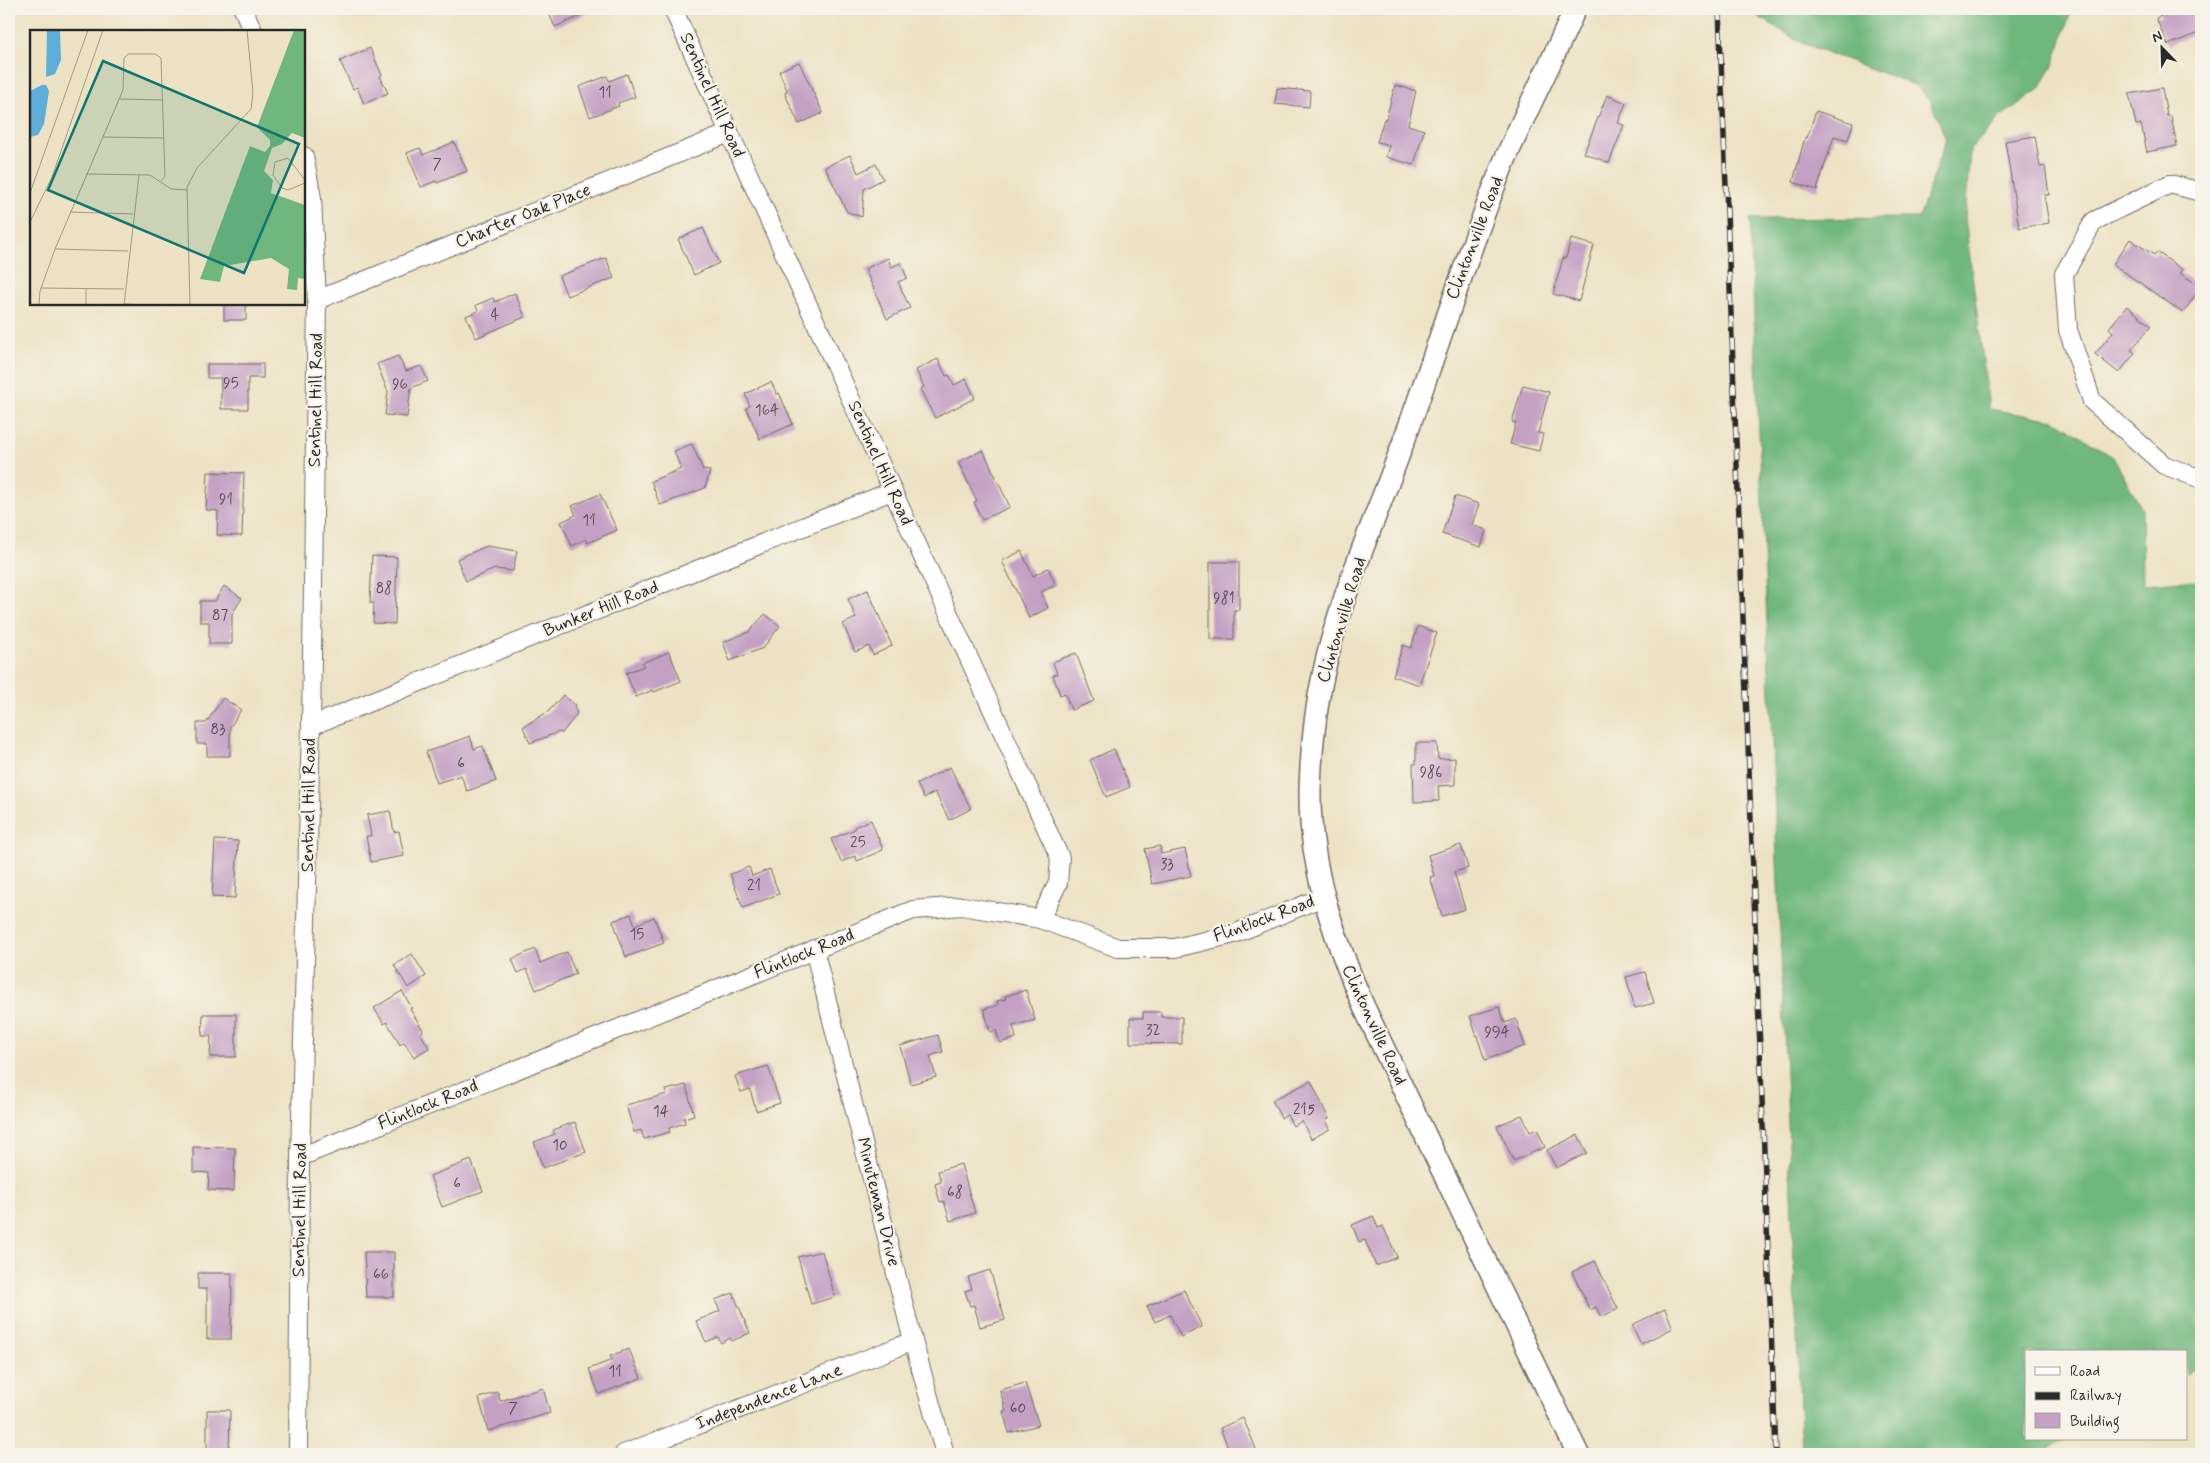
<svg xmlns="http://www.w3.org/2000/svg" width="2210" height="1463" font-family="Mynerve,sans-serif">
<rect width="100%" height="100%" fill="#f7f3e8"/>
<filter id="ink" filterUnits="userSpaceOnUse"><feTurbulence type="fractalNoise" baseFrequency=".02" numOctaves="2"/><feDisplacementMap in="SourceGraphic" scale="10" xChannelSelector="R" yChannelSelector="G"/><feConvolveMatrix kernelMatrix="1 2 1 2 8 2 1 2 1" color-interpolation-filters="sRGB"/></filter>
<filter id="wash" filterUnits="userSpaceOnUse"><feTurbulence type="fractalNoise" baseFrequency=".0096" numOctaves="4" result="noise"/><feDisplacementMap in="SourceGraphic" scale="20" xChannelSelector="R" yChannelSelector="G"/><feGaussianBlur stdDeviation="1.12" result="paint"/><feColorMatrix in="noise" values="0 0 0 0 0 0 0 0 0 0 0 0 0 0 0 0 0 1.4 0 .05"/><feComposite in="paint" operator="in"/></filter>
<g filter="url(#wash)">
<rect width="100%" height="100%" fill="#ede2c4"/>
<!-- forest -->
<polygon fill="#70b77e" stroke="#4e7154" points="1746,9 2072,9 2052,68 2039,89 2000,117 1970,150 1965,218 1989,409 2055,420 2113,457 2142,509 2143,584 2201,580 2201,1364 2186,1375 2186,1352 2026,1352 2026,1439 2067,1439 2038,1454 1802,1454 1750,219 1919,218 1946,139 1931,102 1917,86 1802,43"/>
<g id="blocks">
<!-- building -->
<g fill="#c4a0c4">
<polygon points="547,9 597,9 555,27"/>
<polygon points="2158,9 2201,9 2201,32 2168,45 2156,18 2161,16"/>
<polygon points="370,48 382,75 380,76 388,93 364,104 357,87 353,89 340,61"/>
<polygon points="799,62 823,113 799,124 785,94 787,90 779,71"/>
<polygon points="627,74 635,97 618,103 619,106 590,117 579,87 607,76 609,81"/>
<polygon points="1395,85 1416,91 1408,125 1424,130 1414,165 1386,157 1389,145 1377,142 1384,119 1386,119"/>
<polygon points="1277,88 1310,91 1309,107 1275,104"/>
<polygon points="2162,88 2167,116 2171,116 2177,146 2147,152 2141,124 2136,125 2129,94"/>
<polygon points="1607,95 1626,103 1618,123 1624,125 1609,163 1584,153"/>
<polygon points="1816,111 1853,123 1848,140 1834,136 1817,190 1793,182 1805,137 1807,138"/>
<polygon points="2035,136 2040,167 2045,166 2049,195 2044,195 2049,223 2019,228 2005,141"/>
<polygon points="454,142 467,171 437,183 436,181 421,187 407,153 420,148 423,155"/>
<polygon points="850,155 858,173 876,164 883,179 864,189 862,217 847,212 825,167"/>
<polygon points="703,228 719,263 694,275 678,239"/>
<polygon points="1571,239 1594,245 1579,301 1553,294 1563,258 1566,258"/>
<polygon points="2130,239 2154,255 2157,252 2183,270 2180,273 2201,287 2183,313 2113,264"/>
<polygon points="606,258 614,278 567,296 559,276"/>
<polygon points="888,258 891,267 901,263 907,278 898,282 910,308 887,319 865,269"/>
<polygon points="515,293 525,317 476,338 466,316 478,311 476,305 493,298 495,302"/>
<rect x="224" y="304" width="22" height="16"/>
<polygon points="2127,306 2151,326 2131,350 2135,353 2119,373 2095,354 2113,332 2109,328"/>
<polygon points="398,356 406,371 421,366 428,381 411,388 407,417 385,415 388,392 377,364"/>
<polygon points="938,359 946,376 949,375 954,385 966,379 975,398 935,418 920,389 924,387 916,370"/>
<polygon points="207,364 263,364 263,378 248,378 248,409 221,409 221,378 207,378"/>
<polygon points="771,382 777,394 779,393 793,424 760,439 746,408 750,406 745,394"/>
<polygon points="1523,385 1549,392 1538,433 1543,434 1539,451 1510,444 1516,423 1512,422"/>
<polygon points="692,444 703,470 710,471 705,488 660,505 651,481 681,469 674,451"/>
<polygon points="983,450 1010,507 982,520 974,502 977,501 958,462"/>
<polygon points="208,472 244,473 242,536 217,535 218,511 206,510"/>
<polygon points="600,494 617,530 588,543 586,539 572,546 561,522 576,515 572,506"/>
<polygon points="1455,496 1479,504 1472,525 1486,530 1481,547 1442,534"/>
<polygon points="487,546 517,551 513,571 495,569 466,581 457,559"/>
<polygon points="1021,551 1033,576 1048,568 1056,585 1041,592 1048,608 1029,618 1002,561"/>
<polygon points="372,556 397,557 395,624 373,623 374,603 370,603"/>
<polygon points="1210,562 1239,562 1239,610 1234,610 1234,639 1210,639"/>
<polygon points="224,586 242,598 232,614 232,644 209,644 209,622 200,622 200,601 215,601"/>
<polygon points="868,590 892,646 873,655 869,646 855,652 843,624 856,618 848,599"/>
<polygon points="765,614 780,626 763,648 730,661 723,642 749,632"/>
<polygon points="1418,626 1437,633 1419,685 1393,676 1403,645 1411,648"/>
<polygon points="669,652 681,681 654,692 653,690 636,697 626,673 644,666 642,663"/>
<polygon points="1076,653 1094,701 1071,710 1065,693 1060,695 1053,675 1057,674 1053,662"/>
<polygon points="563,695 575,705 574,707 577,713 574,718 562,733 559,732 530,743 523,727 549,711"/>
<polygon points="223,698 241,710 230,727 230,756 207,756 207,744 197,744 197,723 206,723"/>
<polygon points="470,736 474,749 483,746 496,781 467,791 461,775 437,783 426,752"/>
<polygon points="1416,743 1437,743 1438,759 1455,758 1455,785 1438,786 1439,801 1414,802 1413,764 1416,764"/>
<polygon points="1114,749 1130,787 1106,797 1090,760"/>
<polygon points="950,767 971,809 949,820 935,792 924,798 917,784"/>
<polygon points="390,811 394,832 399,831 404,856 371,862 366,836 371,836 367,815"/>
<polygon points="871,820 883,850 857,861 855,856 841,862 831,839 855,829 854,827"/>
<polygon points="215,840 238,841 235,898 212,897"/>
<polygon points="1461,845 1468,868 1454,872 1465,909 1442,916 1430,877 1434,876 1428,855"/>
<polygon points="1160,846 1161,854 1185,849 1191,876 1152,884 1145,849"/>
<polygon points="749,867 752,876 770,869 779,894 743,908 730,874"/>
<polygon points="631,914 635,925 654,917 664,943 626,957 613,921"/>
<polygon points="535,949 540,963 567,952 576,974 536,990 527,969 518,973 512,959"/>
<polygon points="412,954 426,976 408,988 394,965"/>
<polygon points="1645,972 1654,1003 1635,1008 1626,977"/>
<polygon points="1026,990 1035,1020 1013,1026 1016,1038 1000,1043 996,1030 990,1032 984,1009 998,1005 997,1001 1006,999 1005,996"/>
<polygon points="402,991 412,1008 410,1009 423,1030 421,1034 429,1048 414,1057 404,1042 400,1045 387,1022 384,1024 374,1008"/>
<polygon points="1499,1007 1505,1023 1516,1019 1525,1046 1485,1060 1470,1016"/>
<polygon points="1143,1012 1161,1012 1161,1017 1182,1017 1182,1044 1130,1043 1130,1018 1143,1018"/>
<polygon points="203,1014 236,1014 236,1057 210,1057 211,1036 202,1036"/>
<polygon points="938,1035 943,1052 930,1056 936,1077 911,1084 900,1046"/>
<polygon points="768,1066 780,1103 756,1111 750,1089 741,1092 735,1076"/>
<polygon points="1311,1081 1329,1119 1326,1120 1330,1129 1311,1139 1302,1121 1293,1126 1287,1115 1281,1118 1272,1100"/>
<polygon points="686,1085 694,1115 684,1118 685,1123 669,1128 670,1132 644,1139 641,1130 634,1132 626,1105 667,1094 666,1090"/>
<polygon points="1522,1115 1530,1132 1537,1129 1545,1147 1514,1161 1497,1126"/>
<polygon points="575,1122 586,1152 543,1168 534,1142 555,1134 553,1130"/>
<polygon points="1578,1135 1587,1153 1556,1168 1547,1150"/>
<polygon points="193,1147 235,1148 234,1191 208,1190 209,1173 193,1172"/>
<polygon points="471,1160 483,1191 442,1207 430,1176"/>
<polygon points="961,1164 975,1213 950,1221 944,1201 940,1202 935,1184 941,1182 938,1171"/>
<polygon points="1373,1216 1378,1228 1383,1226 1397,1257 1376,1266 1365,1240 1359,1242 1352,1225"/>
<polygon points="822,1251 835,1297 811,1304 798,1257"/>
<polygon points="364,1252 394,1252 394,1297 366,1297"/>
<polygon points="1595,1261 1618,1309 1601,1317 1596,1307 1590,1310 1572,1272"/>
<polygon points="990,1270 1005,1320 980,1327 974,1305 970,1306 965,1291 972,1289 968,1277"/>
<polygon points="198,1273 232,1273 231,1339 207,1339 207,1289 198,1289"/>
<polygon points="1184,1290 1202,1327 1181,1337 1170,1315 1155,1322 1147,1306"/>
<polygon points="733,1293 750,1333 732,1341 730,1338 721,1343 718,1337 706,1342 696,1321 720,1311 715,1300"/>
<polygon points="1665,1309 1673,1328 1641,1344 1632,1325"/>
<polygon points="629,1349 641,1378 599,1394 589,1369 612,1360 610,1356"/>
<polygon points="1025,1383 1039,1425 1009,1433 1003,1411 1006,1411 1000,1390"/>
<polygon points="543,1388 550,1413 488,1431 479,1398 498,1392 500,1401"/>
<polygon points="207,1410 230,1410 229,1454 207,1454"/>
<polygon points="1243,1418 1249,1432 1258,1454 1231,1454 1220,1428"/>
</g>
</g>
</g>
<g filter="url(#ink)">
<use href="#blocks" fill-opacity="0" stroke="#6f6b61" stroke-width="1"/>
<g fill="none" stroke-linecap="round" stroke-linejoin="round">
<!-- minor casing -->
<g stroke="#6f6b61" stroke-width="20">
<g id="minor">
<polyline points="243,9 253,31"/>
<polyline points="673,9 1060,858 1058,883 1040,919"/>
<polyline points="2201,192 2170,184 2094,221 2064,274 2068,330 2092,401 2164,465 2201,479"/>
<polyline points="317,300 729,133"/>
<polyline points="311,726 892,491"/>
<polyline points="814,949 913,1341 945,1454"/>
<polyline points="300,1157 913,910 962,906 1040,919 1118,948 1175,948 1234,934 1323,897"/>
<polyline points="298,1454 300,1157 311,726 317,300 312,198 304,156"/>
<polyline points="624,1454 913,1341"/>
</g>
</g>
<!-- tertiary casing -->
<g stroke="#6f6b61" stroke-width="24">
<path id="tertiary" d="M1575,9C1552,62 1524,114 1502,167C1465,259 1436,353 1402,446C1376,518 1340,596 1324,671C1315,710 1311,751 1310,791C1309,867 1334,937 1363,1005L1578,1454"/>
</g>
<!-- minor -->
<use href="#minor" stroke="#fff" stroke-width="18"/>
<!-- tertiary -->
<use href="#tertiary" stroke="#fff" stroke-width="21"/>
<!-- rail casing -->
<g stroke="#2b2b2b" stroke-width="5.5">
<polyline id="rail" points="1719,9 1776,1454"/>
</g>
<!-- rail -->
<use href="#rail" stroke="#f7f3e8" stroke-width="4" stroke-dasharray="11" stroke-linecap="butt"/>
</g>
</g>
<g text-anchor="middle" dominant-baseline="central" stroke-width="4.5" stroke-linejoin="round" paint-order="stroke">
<!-- number labels -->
<g font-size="15" fill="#514851">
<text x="605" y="93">11</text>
<text x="437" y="165">7</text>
<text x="495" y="315">4</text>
<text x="231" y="384">95</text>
<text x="400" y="385">96</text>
<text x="767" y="411">164</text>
<text x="226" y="500">91</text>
<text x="589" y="521">11</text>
<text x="384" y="589">88</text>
<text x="1224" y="599">981</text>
<text x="220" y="616">87</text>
<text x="218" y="730">83</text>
<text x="461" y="764">6</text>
<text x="1431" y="773">986</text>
<text x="858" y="843">25</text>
<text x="1167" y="865">33</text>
<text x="754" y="886">21</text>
<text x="637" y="935">15</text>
<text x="1153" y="1031">32</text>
<text x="1497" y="1033">994</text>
<text x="1304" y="1110">215</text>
<text x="661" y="1112">14</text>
<text x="560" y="1146">10</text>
<text x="457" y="1184">6</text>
<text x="955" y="1193">68</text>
<text x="381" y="1275">66</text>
<text x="615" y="1372">11</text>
<text x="513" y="1409">7</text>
<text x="1018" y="1409">60</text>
</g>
<!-- street labels -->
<g font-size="18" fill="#2b2b2b" stroke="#f7f3e8">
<text transform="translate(712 95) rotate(66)">Sentinel Hill Road</text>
<text transform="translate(523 216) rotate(-22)">Charter Oak Place</text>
<text transform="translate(1475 238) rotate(-69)">Clintonville Road</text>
<text transform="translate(316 400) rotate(-89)">Sentinel Hill Road</text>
<text transform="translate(880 463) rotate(66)">Sentinel Hill Road</text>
<text transform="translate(601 609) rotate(-22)">Bunker Hill Road</text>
<text transform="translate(1342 620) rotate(-73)">Clintonville Road</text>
<text transform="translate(309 805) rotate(-89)">Sentinel Hill Road</text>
<text transform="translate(1264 919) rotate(-20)">Flintlock Road</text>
<text transform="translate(804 954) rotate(-22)">Flintlock Road</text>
<text transform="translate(1374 1025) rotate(65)">Clintonville Road</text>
<text transform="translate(428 1105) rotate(-22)">Flintlock Road</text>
<text transform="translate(878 1202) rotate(76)">Minuteman Drive</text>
<text transform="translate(300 1210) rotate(-89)">Sentinel Hill Road</text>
<text transform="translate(769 1397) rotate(-21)">Independence Lane</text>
</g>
</g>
<!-- overview -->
<g transform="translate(30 30)">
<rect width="275" height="275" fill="#ede2c4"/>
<path d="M264,0H275V108L262,103L252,114L242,118L234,141L243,150L241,163L275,175V249L268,248L267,260L257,259L259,239L241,228L194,236L190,252L170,249L220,116L235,122L240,116V110L227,97Z" fill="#70b77e"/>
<path d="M17,0H30L31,30L25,44L16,47ZM12,55H16L19,61L14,94L8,105L0,107V61Z" fill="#5faed9"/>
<path fill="none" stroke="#9f9987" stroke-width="1" d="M90,69L133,70M73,107L134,108M56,144L120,145L141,159L157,160M275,150L258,128L245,132L243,145L252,158L258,160L275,153M0,163L58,0M40,182L103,184M0,192L22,147L73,0M25,219L98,221M11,258L94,259M94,274L114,275M9,275L10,261L25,219L93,60L94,28L98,24H125L131,28L135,146L131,151M56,275V259M94,275L109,145M160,275L157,157L167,138L221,79L223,63L217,0"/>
<path fill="#0f766e" fill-opacity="0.15" stroke="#0f766e" stroke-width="2.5" d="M73,31L269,114L214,243L18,160Z"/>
<rect width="275" height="275" fill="none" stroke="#2b2b2b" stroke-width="2.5"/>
</g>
<!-- margin -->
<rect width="2210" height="1463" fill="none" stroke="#f7f3e8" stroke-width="30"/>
<!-- legend -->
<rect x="2025" y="1350" width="162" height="90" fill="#f7f3e8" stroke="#a5a39c"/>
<rect x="2035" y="1367" width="25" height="8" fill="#ffffff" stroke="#a5a39c"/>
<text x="2070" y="1376" font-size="15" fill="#2b2b2b">Road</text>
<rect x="2035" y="1392" width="25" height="8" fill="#2b2b2b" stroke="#a5a39c"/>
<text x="2070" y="1400" font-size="15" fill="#2b2b2b">Railway</text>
<rect x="2035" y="1413" width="25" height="15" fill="#c4a0c4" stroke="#a5a39c"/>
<text x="2070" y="1426" font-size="15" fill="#2b2b2b">Building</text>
<!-- north arrow -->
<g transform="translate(2162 48) rotate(337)" stroke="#f7f3e8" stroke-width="4" paint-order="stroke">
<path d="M0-4L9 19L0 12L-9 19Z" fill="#2b2b2b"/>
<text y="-8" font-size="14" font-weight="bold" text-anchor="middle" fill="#2b2b2b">N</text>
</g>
</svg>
